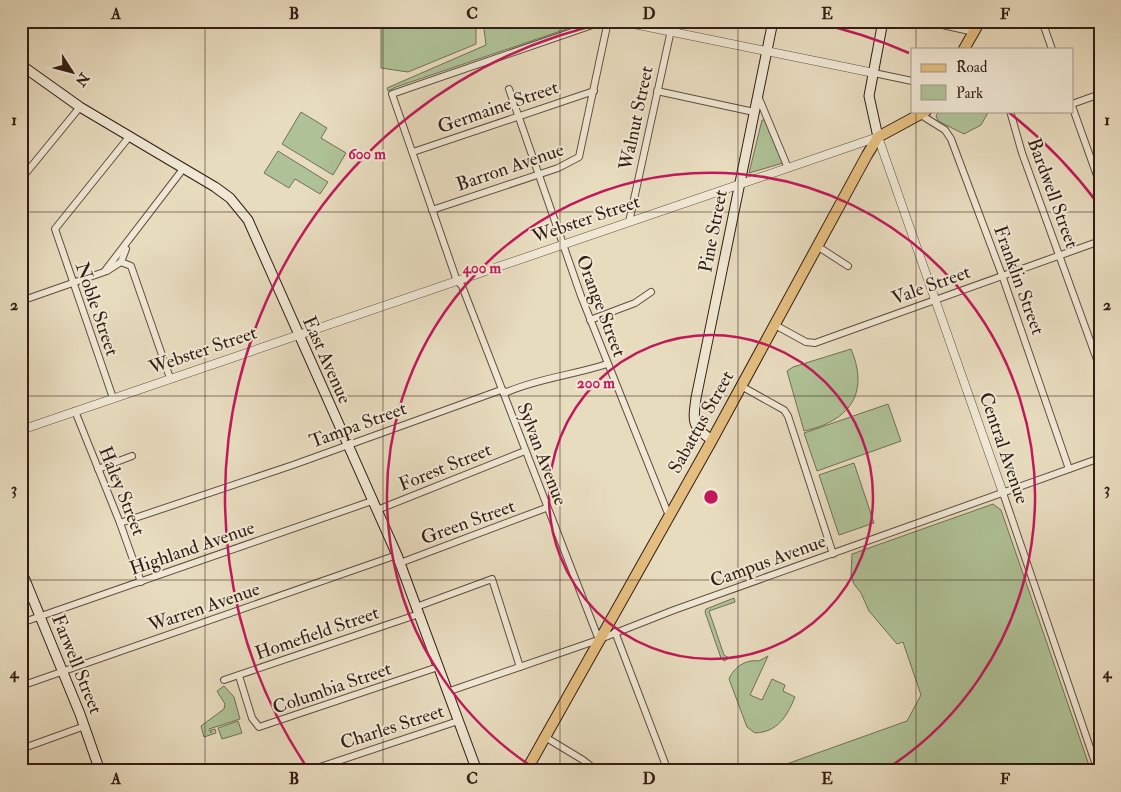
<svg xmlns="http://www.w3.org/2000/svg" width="1121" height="792" font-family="'IM FELL Double Pica',serif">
<rect width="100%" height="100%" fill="#e8dcbf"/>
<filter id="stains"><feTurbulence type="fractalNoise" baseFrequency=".004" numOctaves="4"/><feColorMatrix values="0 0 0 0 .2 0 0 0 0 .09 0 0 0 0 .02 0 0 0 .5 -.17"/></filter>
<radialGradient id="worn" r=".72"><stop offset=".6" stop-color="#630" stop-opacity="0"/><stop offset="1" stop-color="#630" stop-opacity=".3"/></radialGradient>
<!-- green -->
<g fill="#afc297" stroke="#717056">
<polygon points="381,21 476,21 476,44 408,72 381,68"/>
<polygon points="483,21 590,21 396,87 388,91 387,88 486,45"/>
<polygon points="939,111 989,111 981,125 964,134 938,121 936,116"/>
<polygon points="301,112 327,128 321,138 346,153 333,175 282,144"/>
<polygon points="762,120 765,120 783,163 749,173"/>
<polygon points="278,151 328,182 320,194 295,179 289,188 264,173"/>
<path d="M851,349C870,394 849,421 804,431L787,371L793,367Z"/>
<polygon points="888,404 901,441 817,471 804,433"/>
<polygon points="854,463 874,523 839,535 819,475"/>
<polygon points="993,504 1001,510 1091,771 767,771 907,721 921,695 903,642 897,644 869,611 861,593 854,584 851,576 852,554"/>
<polygon points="734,598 735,602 709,611 724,655 729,658 724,661 721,658 705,612 706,609"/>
<path d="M768,656L750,695L762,700L772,679L785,685L783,691L795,697C787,716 778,732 755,733L747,727L729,679C734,667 746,659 759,661Z"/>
<polygon points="224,686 234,697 240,719 209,729 211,733 211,730 215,729 216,733 204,737 201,726 224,709 225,704 217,691"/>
<polygon points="238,721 242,733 222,739 218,728"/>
</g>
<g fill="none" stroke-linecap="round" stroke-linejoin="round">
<!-- minor casing -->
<g stroke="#604d3f" stroke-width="8">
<g id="minor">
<polyline points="925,21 974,32"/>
<polyline points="1042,21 1052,49"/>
<polyline points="874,73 912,81"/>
<polyline points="509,89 581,296 669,516"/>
<polyline points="657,91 754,112"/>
<polyline points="758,96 788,168"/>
<polyline points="1072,104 1100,94"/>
<polyline points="1072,106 1100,184"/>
<polyline points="1010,111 1022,153 1100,368"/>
<polyline points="921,115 945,130 951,139 1002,275 1069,469"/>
<polyline points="413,152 594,91"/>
<polyline points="21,179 80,107"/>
<polyline points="432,210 558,168 579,157 608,21"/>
<polyline points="629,222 673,21"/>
<polyline points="817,246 848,266"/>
<polyline points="121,262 131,266 170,378"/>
<polyline points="107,271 121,262 126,249"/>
<polyline points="21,301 104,272 183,169"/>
<polyline points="590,320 635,303 651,292"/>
<polyline points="775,325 806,342 815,343 1100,241"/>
<polyline points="741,386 784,410 788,416 833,554"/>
<polyline points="113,398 55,229 129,137"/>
<polyline points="75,411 120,523 141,582"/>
<polyline points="98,469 132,456"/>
<polyline points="1003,493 1098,771"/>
<polyline points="377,510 525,451"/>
<path d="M120,523L293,465L501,390L507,392C539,378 574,375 607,364"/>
<polyline points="400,563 546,508"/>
<polyline points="416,607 492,579 520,667"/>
<polyline points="21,623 372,501"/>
<polyline points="615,632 668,771"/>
<polyline points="599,640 462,286 457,281 392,94 604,21"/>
<polyline points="239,676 252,718 259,727 438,667"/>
<polyline points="224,680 419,614"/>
<polyline points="21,686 397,555"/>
<polyline points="447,692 595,641 674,610 1100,458"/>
<polyline points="545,737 583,760 597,771"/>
<polyline points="21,749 85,726"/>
<polyline points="308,771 458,721"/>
</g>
</g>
<!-- tertiary casing -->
<g stroke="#604d3f" stroke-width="9">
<g id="tertiary">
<polyline points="619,21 874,73"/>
<polyline points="21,430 878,137 1003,493"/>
</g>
</g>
<!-- secondary casing -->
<g stroke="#331d14" stroke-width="11">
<g id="secondary">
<polyline points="21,65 80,107 215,187 230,198 248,220 397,555 477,771"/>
<polyline points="878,137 869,96 883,21"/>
<path d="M712,440C691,426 693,422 696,398L773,21"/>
<polyline points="21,570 80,714 100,771"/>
</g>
</g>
<!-- primary casing -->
<g stroke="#331d14" stroke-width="12">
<g id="primary">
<polyline points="964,49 980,21"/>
<polyline points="526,771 712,440 867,155 878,137 926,111"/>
</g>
</g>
<!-- minor -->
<use href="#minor" stroke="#f0e8d5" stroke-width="6"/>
<!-- tertiary -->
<use href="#tertiary" stroke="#f0e8d5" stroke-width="8"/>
<!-- secondary -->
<use href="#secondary" stroke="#f0e8d5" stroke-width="9"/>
<!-- primary -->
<use href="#primary" stroke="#e4be80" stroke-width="10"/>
</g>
<!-- grid -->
<path fill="none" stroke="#331d14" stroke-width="1" stroke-opacity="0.55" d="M205,21V771M383,21V771M560,21V771M738,21V771M916,21V49M916,111V771M21,212H1100M21,396H1100M21,580H1100"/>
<!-- distance rings -->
<g fill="none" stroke="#c2185b" stroke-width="2.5">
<circle cx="711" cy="497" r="162"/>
<path d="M537 770A324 324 0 1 1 885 770"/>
<path d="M308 769A486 486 0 0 1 610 22M812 22A486 486 0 0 1 909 53M1007 111A486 486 0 0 1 1099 205"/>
</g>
<g text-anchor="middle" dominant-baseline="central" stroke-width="4" stroke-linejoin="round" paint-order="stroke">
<!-- street labels -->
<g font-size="19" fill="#331d14" stroke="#f0e8d5">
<text transform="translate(498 107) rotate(-19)">Germaine Street</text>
<text transform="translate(636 118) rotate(-78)">Walnut Street</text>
<text transform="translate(510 167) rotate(-19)">Barron Avenue</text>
<text transform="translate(1053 193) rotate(70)">Bardwell Street</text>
<text transform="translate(586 219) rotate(-19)">Webster Street</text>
<text transform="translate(713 231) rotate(-79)">Pine Street</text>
<text transform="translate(1019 280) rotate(70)">Franklin Street</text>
<text transform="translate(931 285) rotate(-20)">Vale Street</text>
<text transform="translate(601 306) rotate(69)">Orange Street</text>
<text transform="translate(97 309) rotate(71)">Noble Street</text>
<text transform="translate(203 350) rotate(-19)">Webster Street</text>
<text transform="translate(327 360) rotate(66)">East Avenue</text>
<text transform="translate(701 422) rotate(-61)">Sabattus Street</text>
<text transform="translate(358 425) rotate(-20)">Tampa Street</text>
<text transform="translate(1004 448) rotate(71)">Central Avenue</text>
<text transform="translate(542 454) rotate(69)">Sylvan Avenue</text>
<text transform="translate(445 467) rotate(-22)">Forest Street</text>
<text transform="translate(122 491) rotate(68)">Haley Street</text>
<text transform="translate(468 522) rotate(-20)">Green Street</text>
<text transform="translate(192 548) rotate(-19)">Highland Avenue</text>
<text transform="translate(768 561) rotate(-20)">Campus Avenue</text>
<text transform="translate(204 607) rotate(-19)">Warren Avenue</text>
<text transform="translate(317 633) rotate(-19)">Homefield Street</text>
<text transform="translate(77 664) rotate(68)">Farwell Street</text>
<text transform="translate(332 688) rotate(-19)">Columbia Street</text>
<text transform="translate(392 727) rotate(-18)">Charles Street</text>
</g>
</g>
<circle cx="711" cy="497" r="8" fill="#c2185b" stroke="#f0e8d5" stroke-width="2.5"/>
<g font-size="15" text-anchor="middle" font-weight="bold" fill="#c2185b" stroke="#f0e8d5" stroke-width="4" stroke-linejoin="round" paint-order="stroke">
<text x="367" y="159">600 m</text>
<text x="482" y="273">400 m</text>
<text x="596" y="388">200 m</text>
</g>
<!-- margin -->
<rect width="1121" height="792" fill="none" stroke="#e8dcbf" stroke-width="55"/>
<!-- legend -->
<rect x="911" y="48" width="162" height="65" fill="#f0e8d5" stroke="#a49788"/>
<rect x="921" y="64" width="25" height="8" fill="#e4be80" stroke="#a49788"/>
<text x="956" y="72" font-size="15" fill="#331d14">Road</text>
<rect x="921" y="85" width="25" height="15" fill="#afc297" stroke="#a49788"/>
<text x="956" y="98" font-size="15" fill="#331d14">Park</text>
<!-- north arrow -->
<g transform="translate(72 72) rotate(126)" stroke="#f0e8d5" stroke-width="4" paint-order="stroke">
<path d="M0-4L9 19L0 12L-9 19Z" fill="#331d14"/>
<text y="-8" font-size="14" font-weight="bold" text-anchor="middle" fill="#331d14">N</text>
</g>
<rect x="28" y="28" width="1066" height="736" fill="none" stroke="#331d14" stroke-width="2"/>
<g font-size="16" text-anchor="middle" font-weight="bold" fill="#331d14">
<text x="116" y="19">A</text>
<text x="294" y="19">B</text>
<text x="472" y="19">C</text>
<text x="649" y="19">D</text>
<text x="827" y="19">E</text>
<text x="1005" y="19">F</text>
<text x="14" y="125">1</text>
<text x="1107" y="125">1</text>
<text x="14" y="310">2</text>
<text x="1107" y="310">2</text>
<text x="14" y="494">3</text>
<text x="1107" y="494">3</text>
<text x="14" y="678">4</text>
<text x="1107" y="678">4</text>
<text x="116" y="784">A</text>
<text x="294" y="784">B</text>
<text x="472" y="784">C</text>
<text x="649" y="784">D</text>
<text x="827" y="784">E</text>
<text x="1005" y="784">F</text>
</g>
<rect width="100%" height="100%" filter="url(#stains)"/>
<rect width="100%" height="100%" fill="url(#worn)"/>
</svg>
